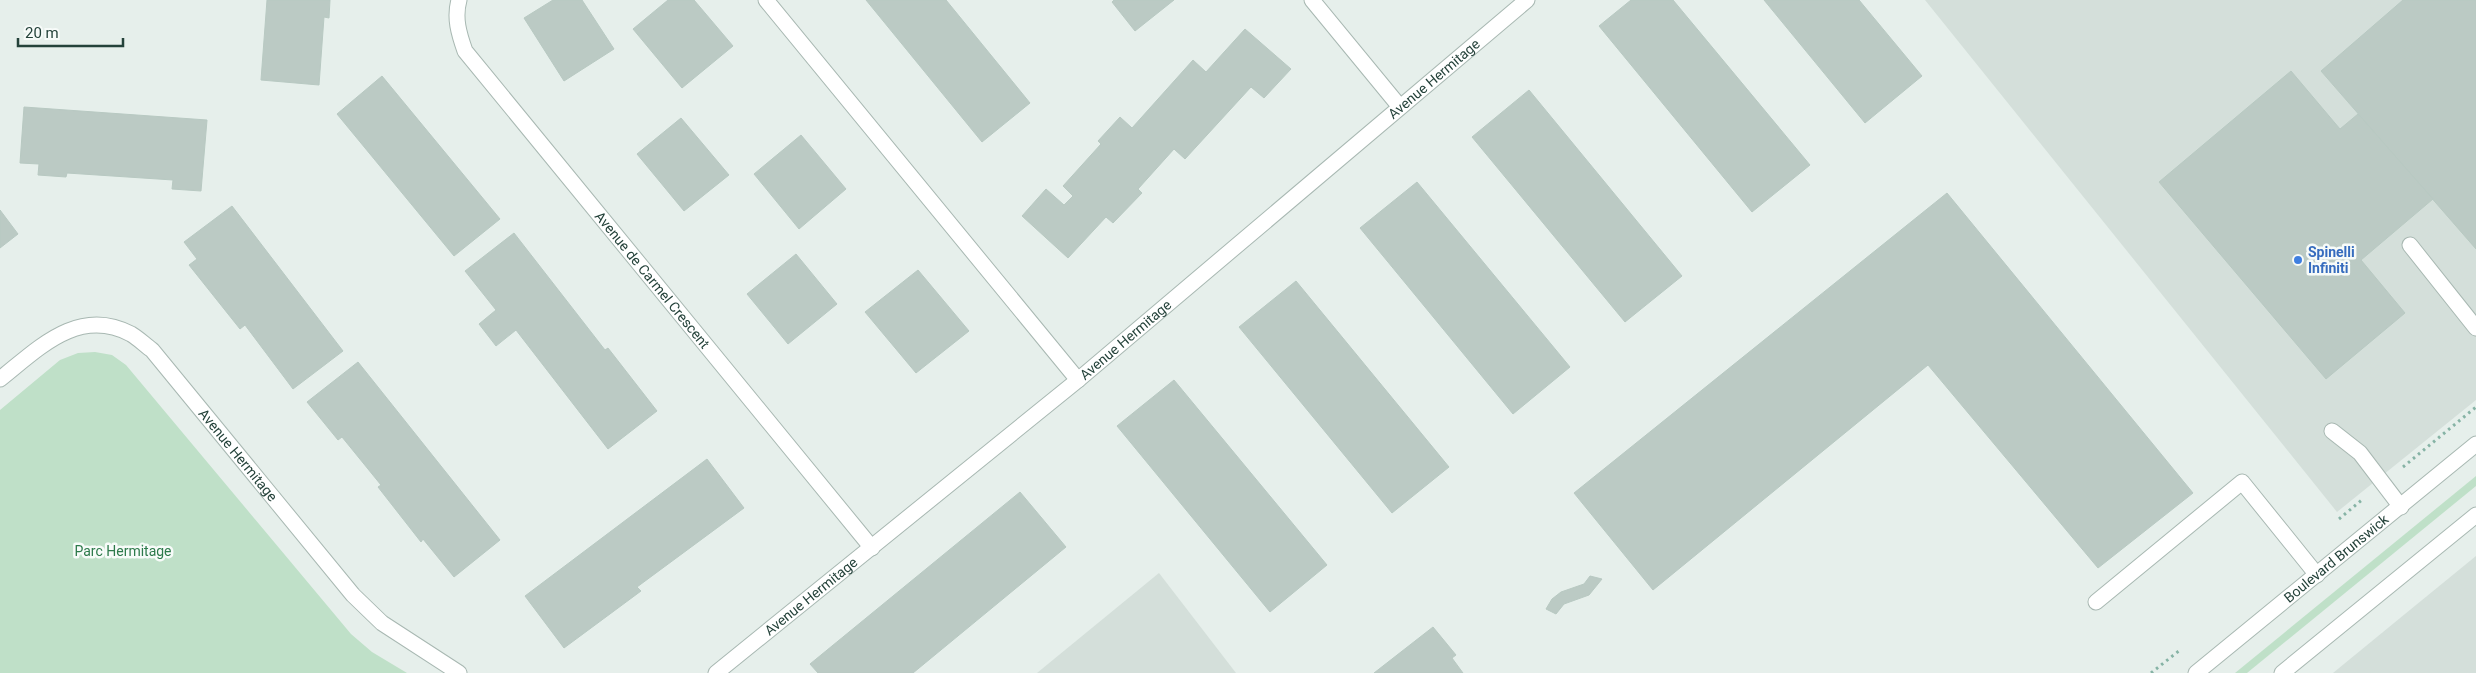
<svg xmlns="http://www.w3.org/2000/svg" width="2476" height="673" font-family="Roboto,sans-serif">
<rect width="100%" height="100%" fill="#e6efeb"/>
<!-- built -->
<g fill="#d4dfda">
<polygon points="1925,0 2476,0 2476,400 2337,512"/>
<polygon points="2476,556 2476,673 2333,673 2405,614"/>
<polygon points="1159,573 1236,673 1037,673"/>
</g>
<!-- green -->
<g fill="#bfe0c8">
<polygon points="95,352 112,355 126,365 351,634 372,652 407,673 0,673 0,410 60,360 78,353"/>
<polygon points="2476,476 2476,486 2247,673 2235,673"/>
</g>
<!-- building -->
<g fill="#bbcac4" stroke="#b8c9c2">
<polygon points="267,0 330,0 329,18 324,17 319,85 261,80"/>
<polygon points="553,0 582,0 614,49 564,81 524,18"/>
<polygon points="668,0 694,0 733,46 682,88 633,29"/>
<polygon points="866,0 946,0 1030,103 982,142"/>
<polygon points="1114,0 1174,0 1135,31 1112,2"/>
<polygon points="1631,0 1673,0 1810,165 1752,212 1599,26"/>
<polygon points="1764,0 1859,0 1922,76 1865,123"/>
<polygon points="2403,0 2476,0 2476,249 2321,71"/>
<polygon points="1245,29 1291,69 1264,98 1251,87 1185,159 1174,149 1138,189 1142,193 1113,223 1106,217 1068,258 1022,216 1046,189 1064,205 1073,196 1063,186 1101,144 1098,141 1120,117 1132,128 1193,60 1206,72"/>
<polygon points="2291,71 2340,129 2358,114 2433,199 2361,260 2405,313 2326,379 2159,182"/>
<polygon points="382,76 500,219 454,256 337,114"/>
<polygon points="1529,90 1682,276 1625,322 1472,137"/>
<polygon points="24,107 207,120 201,191 172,189 173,180 67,173 66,177 38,175 39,164 20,163"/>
<polygon points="681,118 729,175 684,211 637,154"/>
<polygon points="801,135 846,189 799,229 754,174"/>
<polygon points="1417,182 1570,367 1513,414 1360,228"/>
<polygon points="1947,193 2193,493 2098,568 1928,365 1653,590 1574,493"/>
<polygon points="232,206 343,351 293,389 245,325 240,329 189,265 197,259 184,242"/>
<polygon points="0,210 18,234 0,248"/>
<polygon points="514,233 605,350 608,348 657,411 608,449 516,330 496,346 479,324 496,310 465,271"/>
<polygon points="796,254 837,304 788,344 747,294"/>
<polygon points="918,270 969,331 916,373 865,312"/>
<polygon points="1296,281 1449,467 1392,513 1239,327"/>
<polygon points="358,362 500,540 454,577 423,539 421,542 378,487 381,485 342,437 338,440 307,402"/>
<polygon points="1174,380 1327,565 1270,612 1117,426"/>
<polygon points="707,459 744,508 637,587 641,591 564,648 525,596"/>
<polygon points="1020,492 1066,547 913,673 818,673 810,664"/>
<polygon points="1590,576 1602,579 1589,595 1564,604 1556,614 1546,609 1552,599 1561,592 1584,584"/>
<polygon points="1433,627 1456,655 1452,658 1463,673 1374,673"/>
</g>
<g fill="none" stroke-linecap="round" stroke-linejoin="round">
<!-- minor casing -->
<g stroke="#a8b8b2" stroke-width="17">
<g id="minor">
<path id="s1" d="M459,0C454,18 459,34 465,51L872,548"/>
<polyline points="766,0 1078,380"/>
<polyline points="1312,0 1400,107"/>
<polyline points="2410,245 2476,328"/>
<path id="s2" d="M0,379C38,349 78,306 131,334C138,338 145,345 152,350L353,595L382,623L459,673"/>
<polyline points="2332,431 2360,453 2401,507"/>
<polyline points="2096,602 2242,482 2317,575"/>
<path id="s3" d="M716,673L1078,380L1527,0"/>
<path id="s4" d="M2196,673L2476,444"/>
<polyline points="2282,673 2476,515"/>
</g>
</g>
<!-- path -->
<g stroke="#86b3a5" stroke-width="3" stroke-dasharray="2.5 4" stroke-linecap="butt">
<polyline points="2403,467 2476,407"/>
<polyline points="2339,519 2363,499"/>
<polyline points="2151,673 2180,650"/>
</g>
<!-- minor -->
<use href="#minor" stroke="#fff" stroke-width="15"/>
</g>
<!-- markers -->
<circle fill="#3f7fe0" stroke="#f7fbf9" stroke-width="2" cx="2298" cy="260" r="5"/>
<g text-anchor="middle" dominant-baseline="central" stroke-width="5" stroke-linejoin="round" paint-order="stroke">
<!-- street labels -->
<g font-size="14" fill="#24423a" stroke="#f7fbf9">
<text stroke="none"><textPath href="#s3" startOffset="932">Avenue Hermitage</textPath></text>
<text stroke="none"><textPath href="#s1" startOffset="348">Avenue de Carmel Crescent</textPath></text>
<text stroke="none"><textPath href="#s3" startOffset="528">Avenue Hermitage</textPath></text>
<text stroke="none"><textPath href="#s2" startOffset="311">Avenue Hermitage</textPath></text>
<text stroke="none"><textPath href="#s4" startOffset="181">Boulevard Brunswick</textPath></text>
<text stroke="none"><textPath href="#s3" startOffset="122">Avenue Hermitage</textPath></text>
</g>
<!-- shop labels -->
<g font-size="14" font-weight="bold" fill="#366cbe" stroke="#f7fbf9" text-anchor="start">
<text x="2308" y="252">Spinelli<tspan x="2308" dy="16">Infiniti</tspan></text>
</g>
<!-- park labels -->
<g font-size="14" fill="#2d7a4b" stroke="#f7fbf9">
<text x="123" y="551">Parc Hermitage</text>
</g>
</g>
<!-- scale -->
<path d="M18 38v8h105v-8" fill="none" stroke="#24423a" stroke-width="2.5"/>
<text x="25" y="38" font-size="15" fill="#24423a" stroke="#f7fbf9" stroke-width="4" paint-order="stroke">20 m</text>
</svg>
